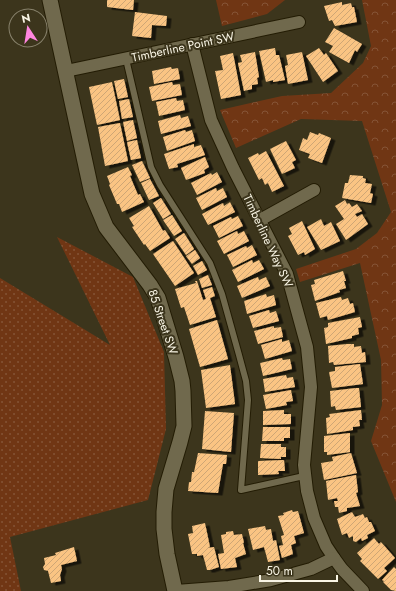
<svg xmlns="http://www.w3.org/2000/svg" width="396" height="591" font-family="Jost,sans-serif">
<defs>
<pattern id="grass-dots" width="8" height="8" patternUnits="userSpaceOnUse"><rect width="8" height="8" fill="#703614"/><path d="M2 2h.1M6 6h.1" fill="none" stroke="#855436" stroke-width="1.8" stroke-linecap="round"/></pattern>
<pattern id="forest-crowns" width="20" height="18" patternUnits="userSpaceOnUse"><rect width="20" height="18" fill="#703614"/><path d="M2 6a3 3 0 1 1 6 0M12 15a3 3 0 1 1 6 0" fill="none" stroke="#855436"/></pattern>
<pattern id="building-hatch" width="6" height="6" patternUnits="userSpaceOnUse"><rect width="6" height="6" fill="#fac483"/><path d="M-1 1l2-2M0 6l6-6M5 7l2-2" fill="none" stroke="#cea674"/></pattern>
<filter id="shadow"><feDropShadow dx="4.5" dy="2.5" stdDeviation="0" flood-color="#0009"/></filter>
</defs>
<rect width="100%" height="100%" fill="#3c351c"/>
<!-- grass -->
<polygon fill="url(#grass-dots)" points="57,237 133,277 164,352 166,429 148,500 10,537 21,591 0,591 0,278 110,345"/>
<!-- forest -->
<g fill="url(#forest-crowns)">
<polygon points="216,0 285,0 267,14 222,26"/>
<polygon points="362,0 396,0 396,502 371,441 382,405 381,360 360,263 300,282 296,269 356,249 377,233 391,212 362,121 301,119 236,148 220,110 282,96 331,93 363,63 371,46"/>
</g>
<!-- building -->
<g fill="url(#building-hatch)" filter="url(#shadow)">
<polygon points="107,0 134,0 133,10 107,7"/>
<polygon points="342,2 342,5 351,3 352,7 354,7 357,22 335,26 332,20 329,21 324,6"/>
<polygon points="135,12 167,16 166,26 152,25 151,38 132,36"/>
<polygon points="334,28 362,44 357,52 355,50 349,63 329,52 333,46 325,42"/>
<polygon points="275,48 276,55 279,55 285,80 273,82 273,80 266,82 259,51"/>
<polygon points="319,48 324,55 326,53 338,71 323,82 306,56"/>
<polygon points="255,52 259,77 257,78 258,84 252,85 252,89 244,91 238,63 242,62 240,55"/>
<polygon points="302,52 308,80 288,84 285,66 288,65 286,55"/>
<polygon points="233,53 241,95 221,99 215,71 223,70 220,56"/>
<polygon points="171,67 172,69 178,68 180,79 154,84 152,71"/>
<polygon points="124,79 128,97 118,99 114,81"/>
<polygon points="112,82 120,120 97,125 89,87"/>
<polygon points="172,82 173,85 180,84 182,95 152,101 149,87"/>
<polygon points="176,98 177,101 183,100 185,110 159,116 156,102"/>
<polygon points="129,99 133,117 122,119 119,101"/>
<polygon points="180,115 181,118 188,116 191,126 161,134 158,121"/>
<polygon points="133,120 137,138 127,141 123,122"/>
<polygon points="120,123 128,161 105,166 98,127"/>
<polygon points="185,130 186,132 192,130 195,141 167,151 163,137"/>
<polygon points="310,132 318,135 319,133 331,138 322,163 308,158 310,154 299,150 303,138 307,140"/>
<polygon points="137,140 141,158 131,160 127,142"/>
<polygon points="286,141 296,160 292,162 295,168 282,174 270,149"/>
<polygon points="194,144 194,147 201,145 205,155 177,164 178,167 169,169 164,154"/>
<polygon points="266,151 284,186 272,192 268,183 265,185 262,178 259,180 248,158 258,153 259,155"/>
<polygon points="205,157 209,167 204,170 205,173 186,180 181,168"/>
<polygon points="142,161 150,178 140,182 132,165"/>
<polygon points="128,167 132,175 130,176 138,195 140,194 144,202 122,212 119,204 117,204 109,185 110,184 107,176"/>
<polygon points="217,172 222,182 197,195 191,183 211,173 212,175"/>
<polygon points="350,175 363,176 363,178 366,179 365,183 372,184 370,193 373,194 371,203 342,198 345,183 348,183"/>
<polygon points="150,179 159,196 149,200 141,183"/>
<polygon points="216,188 217,191 223,188 227,197 202,210 196,198"/>
<polygon points="161,198 171,214 163,219 153,203"/>
<polygon points="345,200 347,204 349,203 352,207 357,204 362,211 355,214 357,217 362,214 368,224 346,240 336,224 344,219 335,206"/>
<polygon points="230,202 235,212 208,225 202,214 223,203 224,206"/>
<polygon points="149,206 163,231 165,230 170,238 150,251 145,244 144,245 132,227 134,226 129,218"/>
<polygon points="172,215 182,231 174,236 163,220"/>
<polygon points="238,216 243,226 219,238 213,226 231,217 232,219"/>
<polygon points="321,219 324,226 331,222 340,241 321,250 307,227"/>
<polygon points="302,221 315,249 305,255 304,252 298,255 288,236 292,234 289,228"/>
<polygon points="237,231 238,234 244,231 249,241 224,254 217,241"/>
<polygon points="184,233 194,249 186,255 175,239"/>
<polygon points="173,241 194,273 175,286 153,254"/>
<polygon points="252,245 257,255 233,267 227,255 246,246 247,248"/>
<polygon points="195,250 200,258 192,264 186,256"/>
<polygon points="252,260 253,263 259,260 264,269 238,282 232,270"/>
<polygon points="202,261 207,270 198,275 193,266"/>
<polygon points="343,271 346,281 344,281 346,288 339,290 340,292 315,301 311,285 315,284 314,280"/>
<polygon points="208,275 212,285 202,288 199,279"/>
<polygon points="258,277 259,280 266,277 270,286 242,298 237,286"/>
<polygon points="195,281 197,281 203,300 206,299 203,290 212,287 215,296 210,298 216,317 190,325 184,307 181,308 175,289 196,283"/>
<polygon points="266,294 267,297 274,295 276,305 247,314 244,301"/>
<polygon points="341,297 342,300 348,298 350,304 353,303 355,312 328,320 327,316 320,318 316,303"/>
<polygon points="269,310 270,313 276,311 279,321 253,328 249,316"/>
<polygon points="360,317 362,327 358,328 359,334 352,336 352,338 326,344 324,328 328,327 328,323"/>
<polygon points="217,320 228,359 200,367 189,329"/>
<polygon points="274,326 274,328 281,327 283,337 258,344 254,331"/>
<polygon points="282,339 282,342 289,340 292,351 265,359 261,345"/>
<polygon points="347,344 354,344 354,347 361,346 362,353 365,352 366,362 334,365 333,362 329,363 328,346"/>
<polygon points="282,358 283,360 290,359 292,369 263,376 260,363"/>
<polygon points="360,364 363,384 332,388 329,372 335,371 335,367"/>
<polygon points="230,365 235,404 206,408 201,370"/>
<polygon points="286,375 287,378 293,377 295,387 265,392 263,379"/>
<polygon points="356,388 359,388 361,407 336,410 335,406 331,407 330,391"/>
<polygon points="291,390 293,401 286,402 287,405 266,409 263,395"/>
<polygon points="284,410 284,414 291,414 291,424 263,425 263,411"/>
<polygon points="361,410 362,420 359,420 360,426 353,427 353,430 327,434 326,418 330,417 329,414"/>
<polygon points="205,411 234,413 231,452 202,449"/>
<polygon points="263,427 290,427 290,438 284,438 284,441 262,441"/>
<polygon points="350,433 350,452 327,455 327,452 324,452 324,436"/>
<polygon points="261,444 281,444 281,447 286,447 286,457 281,457 281,459 260,458"/>
<polygon points="198,453 227,455 226,464 223,464 218,493 188,491 189,482 191,482 192,472 194,472"/>
<polygon points="351,453 357,473 324,480 321,463 333,461 332,457"/>
<polygon points="284,460 285,471 278,471 279,474 258,475 258,461"/>
<polygon points="356,475 358,492 356,493 360,506 347,508 347,511 339,513 338,507 335,507 334,501 338,501 337,498 328,500 326,481"/>
<polygon points="292,510 293,512 298,511 304,533 294,536 296,543 291,545 293,554 282,558 279,546 283,545 281,536 284,535 278,516 284,515 283,513"/>
<polygon points="352,512 355,517 363,514 365,518 367,517 369,522 371,522 375,531 367,535 368,538 362,541 361,538 356,542 353,541 353,536 349,538 347,533 342,535 337,519"/>
<polygon points="205,523 210,547 208,548 214,547 219,567 210,570 207,570 203,555 197,556 197,554 192,554 188,534 193,533 192,526"/>
<polygon points="265,526 266,530 271,529 273,541 276,540 280,560 268,562 264,547 253,550 248,529"/>
<polygon points="233,531 234,535 242,534 244,543 243,543 246,554 235,558 237,567 221,569 218,554 224,553 221,535 226,534 226,532"/>
<polygon points="374,538 379,544 381,542 395,558 384,568 387,571 378,579 360,561 362,559 357,553"/>
<polygon points="74,547 77,561 61,565 62,569 60,575 61,581 51,583 48,571 44,570 43,567 45,564 44,558 56,555 55,553"/>
<polygon points="394,567 396,569 396,591 391,590 383,582 384,581 382,580"/>
</g>
<g fill="none" stroke-linecap="round" stroke-linejoin="round">
<!-- service casing -->
<g stroke="#231c04" stroke-width="8">
<polyline id="service" points="126,59 151,167 160,185 210,263 222,294 239,355 246,381 248,400 241,490 304,476"/>
</g>
<!-- minor casing -->
<g stroke="#231c04" stroke-width="14">
<g id="minor">
<polyline points="192,44 211,120 233,168 287,274 307,347 311,387 304,465 307,491 314,518 326,546 334,558 342,569 363,591"/>
<polyline points="66,71 299,22"/>
<polyline points="260,220 314,190"/>
<polyline points="176,591 229,587 271,580 311,569 334,558"/>
</g>
</g>
<!-- tertiary casing -->
<g stroke="#231c04" stroke-width="17">
<polyline id="tertiary" points="50,0 92,194 106,227 150,285 158,298 176,357 182,381 183,391 184,426 180,442 166,489 164,512 164,529 167,554 175,591"/>
</g>
<!-- service -->
<use href="#service" stroke="#70694d" stroke-width="6"/>
<!-- minor -->
<use href="#minor" stroke="#70694d" stroke-width="12"/>
<!-- tertiary -->
<use href="#tertiary" stroke="#70694d" stroke-width="15"/>
</g>
<g text-anchor="middle" dominant-baseline="central" stroke-width="4" stroke-linejoin="round" paint-order="stroke">
<!-- street labels -->
<g font-size="12" fill="#f9f5e5" stroke="#3c351c">
<text transform="translate(183 47) rotate(-12)">Timberline Point SW</text>
<text transform="translate(268 241) rotate(65)">Timberline Way SW</text>
<text transform="translate(163 322) rotate(71)">85 Street SW</text>
</g>
</g>
<!-- north arrow -->
<g transform="translate(28 28) rotate(348)"><circle r="19" fill="#3c351c" stroke="#88826c"/>
<path d="M0-3L7 15L0 10L-7 15Z" fill="#ff85df"/>
<text y="-6" font-size="11" font-weight="bold" text-anchor="middle" fill="#f9f5e5">N</text>
</g>
<!-- scale -->
<path d="M260 575v6h77v-6" fill="none" stroke="#f9f5e5" stroke-width="2"/>
<text x="266" y="575" font-size="12" fill="#f9f5e5" stroke="#3c351c" stroke-width="3" paint-order="stroke">50 m</text>
</svg>
